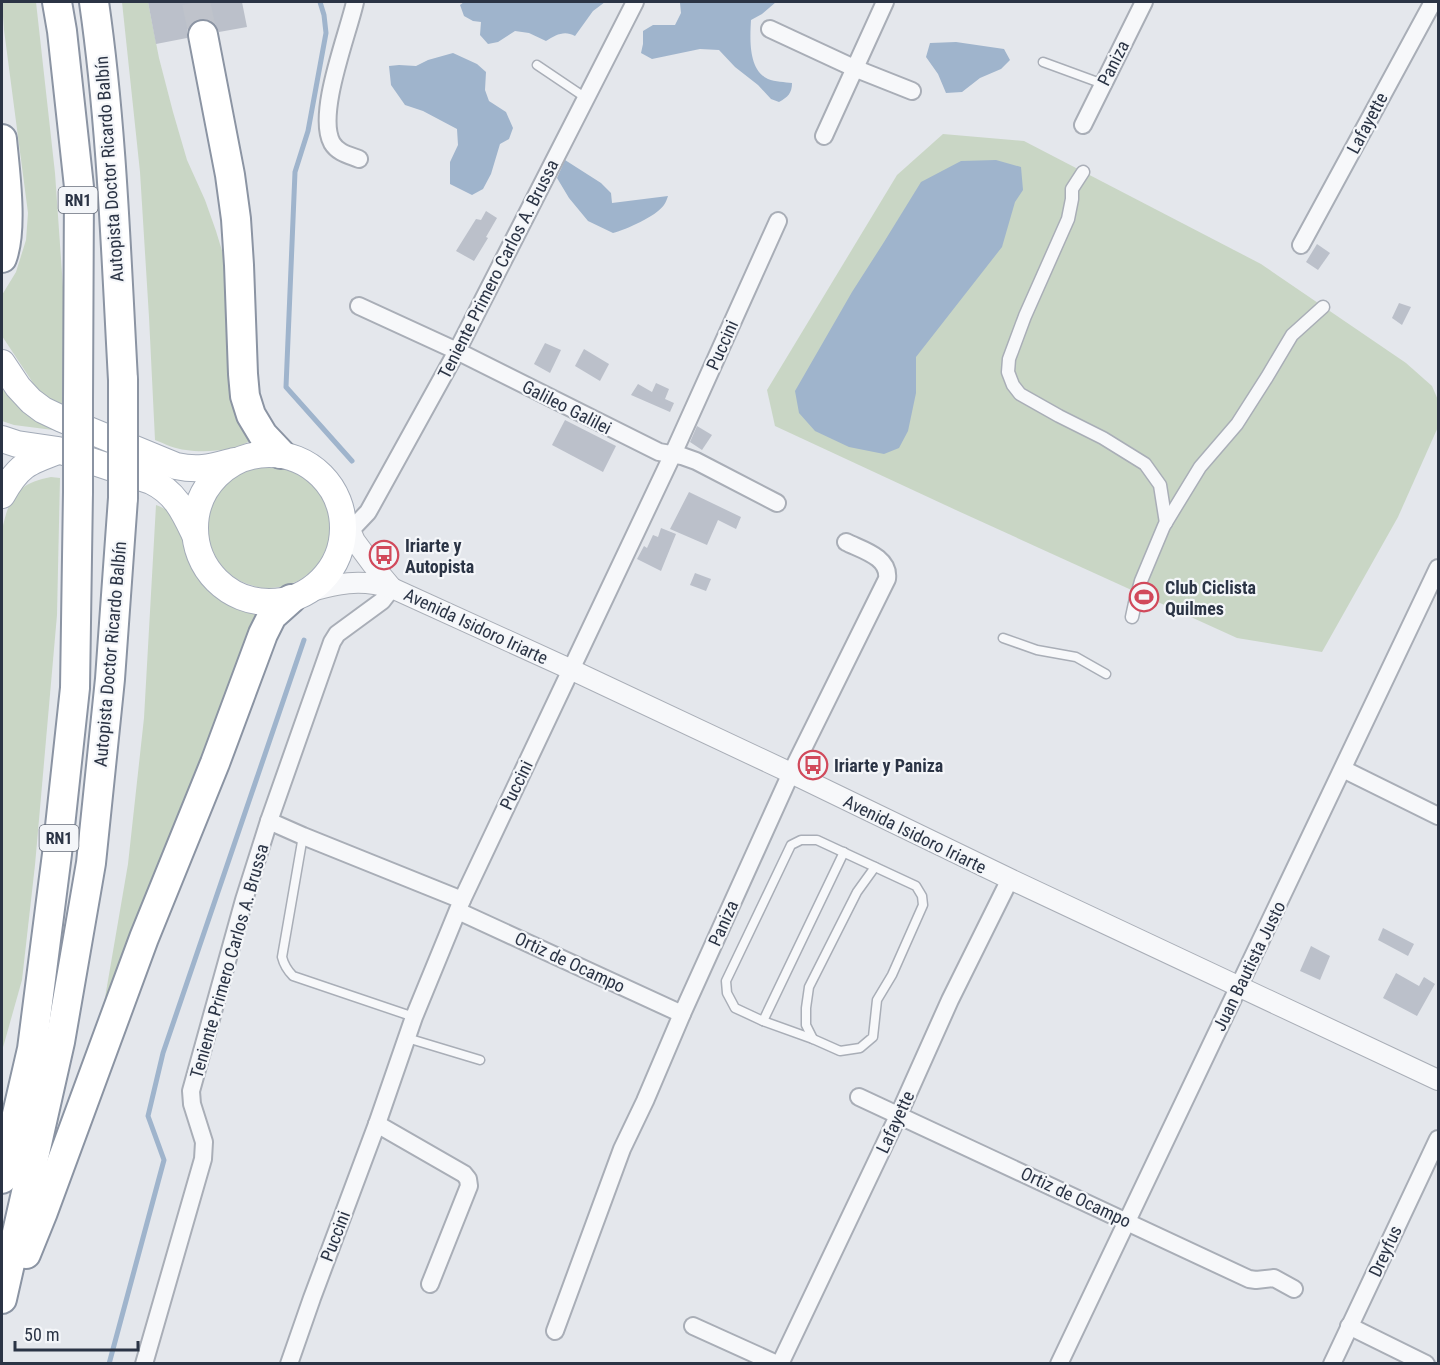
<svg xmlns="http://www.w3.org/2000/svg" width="1440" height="1365" font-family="'Roboto Condensed',sans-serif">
<rect width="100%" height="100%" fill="#e4e7ec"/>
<!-- green -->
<g fill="#c9d6c5">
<polygon points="2,2 36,2 55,173 65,316 62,413 45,401 2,336 2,295 16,272 26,240 28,213 4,30"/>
<path d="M122,2H148L159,58L173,112L187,160L205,200L216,231L223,254L228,278L251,440C236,451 205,453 186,450C175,449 165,444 155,440L149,317L140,172Z"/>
<polygon points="943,134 1024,141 1261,264 1406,363 1432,386 1438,400 1438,427 1398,517 1322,652 1237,638 958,511 775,426 767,390 897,175"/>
<path d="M2,389C24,412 49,422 77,436L53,430L14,425L2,421Z"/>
<circle cx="269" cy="527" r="61"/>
<path d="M51,477L60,478L57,615L35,865L22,980L2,1051V531C8,499 17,483 51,477Z"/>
<path d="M156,505C175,511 184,529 190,547C192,552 192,559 194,565C202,585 224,605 246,610C252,611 258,611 264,612L95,1056L128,864L144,718Z"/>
</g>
<!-- water -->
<g fill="#9fb4cc">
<path d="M464,2H605L593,11L575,36C564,30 556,35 546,41L529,33L515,31L498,42L488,44L480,35L481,22L473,21L464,16L460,5Z"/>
<path d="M681,2H776L762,14L751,20C750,38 748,70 768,79C775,82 785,82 792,83C792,93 788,97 779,102L771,99L758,85L735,67L719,50L700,49L652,59L641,53L643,44V31L653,25H675L681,13L680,3Z"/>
<polygon points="956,42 1004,49 1010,60 1001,69 980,78 962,92 946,93 938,74 926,57 930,43"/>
<polygon points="453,53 477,64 486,72 485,90 489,101 506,112 513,128 509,139 500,144 491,174 483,189 472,195 450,184 450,162 458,145 457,129 423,111 405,105 391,85 389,66 399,65 416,66 428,60"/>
<path d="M565,160L601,183L611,193L612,203L668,196C667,199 666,202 664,205C655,217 627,229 613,233L588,221L569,198L557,178Z"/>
<polygon points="996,160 1021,167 1023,190 1015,202 1002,247 916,357 916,393 908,431 899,448 884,454 849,447 815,431 799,413 795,391 852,292 884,242 921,182 961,161"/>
</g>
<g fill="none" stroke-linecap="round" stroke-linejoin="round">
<!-- stream -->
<g stroke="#9fb4cc" stroke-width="5">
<polyline points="320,2 324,15 326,33 308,131 295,172 286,387 352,461"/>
<polyline points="109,1364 164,1160 148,1116 163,1053 304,640"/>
</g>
</g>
<!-- building -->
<g fill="#bbc0ca">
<polygon points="148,2 242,2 247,27 219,32 215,24 209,20 200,19 192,23 187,30 187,38 156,44"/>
<polygon points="486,211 497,218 486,237 488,238 474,261 456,251 476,219 481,220"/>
<polygon points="1317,244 1330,253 1318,270 1306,262"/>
<polygon points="1399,303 1411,307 1402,325 1392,318"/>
<polygon points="545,343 561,350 550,373 534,364"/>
<polygon points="584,349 609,364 600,381 575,366"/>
<polygon points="656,383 669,389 665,399 674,403 670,412 631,395 638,384 652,392"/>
<polygon points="565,420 616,446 603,472 552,445"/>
<polygon points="697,426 712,435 702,450 690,442"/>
<polygon points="689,492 741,517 736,529 718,520 707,545 670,529"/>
<polygon points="661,528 676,534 661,571 637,559 644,546 647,548 653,535 658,537"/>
<polygon points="695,573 711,579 706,591 690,585"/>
<polygon points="1383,928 1414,944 1408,956 1378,940"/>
<polygon points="1311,946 1330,956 1320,980 1300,971"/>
<polygon points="1396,973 1419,986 1424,977 1435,984 1417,1016 1383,998"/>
</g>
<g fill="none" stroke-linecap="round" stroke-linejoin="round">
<!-- motorway-tunnel -->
<polyline stroke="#bfc3cb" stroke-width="28" stroke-dasharray="28 14" stroke-linecap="butt" points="196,2 203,35"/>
<!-- service casing -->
<g stroke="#a9aeb7" stroke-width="11">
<g id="service">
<polyline points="1043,62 1103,84"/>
<polyline points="537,65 586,98"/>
<polyline points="1003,638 1037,650 1076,657 1106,674"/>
<path d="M303,836L282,957C284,965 287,970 293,976L414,1017"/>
<polygon points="801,840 817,840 916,886 922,896 923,905 892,975 877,1000 873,1037 860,1048 840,1051 813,1039 763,1021 735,1008 727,993 726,981 791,845"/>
<polyline points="763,1021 844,852"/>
<polyline points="407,1038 480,1060"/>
<polyline points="813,1039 806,1025 806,1008 809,987 857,892 875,867"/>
</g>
</g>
<!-- pedestrian casing -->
<g stroke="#a9aeb7" stroke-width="15">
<g id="pedestrian">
<polyline points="1083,172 1072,189 1072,199 1068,219 1025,316 1009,359 1008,372 1013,385 1020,394 1059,416 1103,438 1145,464 1160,485 1166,523"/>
<polyline points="1132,617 1135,603 1141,581 1164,526 1200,467 1237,424 1267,377 1292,335 1323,307"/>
</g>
</g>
<!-- minor casing -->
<g stroke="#a9aeb7" stroke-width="20">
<g id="minor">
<path d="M355,2C348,34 316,114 332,143C338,153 349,155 359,159"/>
<polyline points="770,29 854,68 912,91"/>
<polyline points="1083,125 1144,2"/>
<polyline points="824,136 885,2"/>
<polyline points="1301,245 1433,2"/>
<polyline points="359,306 457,351 659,452 682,456 696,461 777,503"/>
<polyline points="350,531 368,512 457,351 635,2"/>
<polyline points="1343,769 1438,816"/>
<polyline points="269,821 303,836 462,900"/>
<polyline points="458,911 682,1014"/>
<polyline points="859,1097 1249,1279 1256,1280 1274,1278 1294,1289"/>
<polyline points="377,1124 464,1174 468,1179 469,1186 430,1284"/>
<polyline points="693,1326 777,1364"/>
<polyline points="1349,1326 1426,1364"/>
<path d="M555,1331L622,1149L645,1101L682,1014L791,773L887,579C890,557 862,550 846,542"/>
<polyline points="144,1364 203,1159 204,1142 192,1104 191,1091 244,900 269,821 332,642 337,634 382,601 392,588"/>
<polyline points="289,1364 312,1298 377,1124 414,1017 462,900 673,454 778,221"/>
<polyline points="780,1364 899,1114 950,1000 1010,879"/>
<polyline points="1059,1364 1438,568"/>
<polyline points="1332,1364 1438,1139"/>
</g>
</g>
<!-- tertiary casing -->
<g stroke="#a9aeb7" stroke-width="22">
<g id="tertiary">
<polyline points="342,512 355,541 372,564 392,588"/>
<path d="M304,593C337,584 358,578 392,588L572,670L791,773L1010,879L1438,1080"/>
</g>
</g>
<!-- primary casing -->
<g stroke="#a3abb8" stroke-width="28">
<g id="primary">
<path d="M2,363L18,387L31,401L43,410L62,419L176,466C200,471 211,467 234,461"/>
<path d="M2,439L17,444L58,450L151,481C176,493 184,512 195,535"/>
<circle cx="269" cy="528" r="74"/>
<path d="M2,495C18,466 27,462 58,451"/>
</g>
</g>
<!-- motorway casing -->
<g stroke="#8b94a3" stroke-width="32">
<g id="motorway">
<polyline points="57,2 62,31 79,187 78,400"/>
<path d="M94,2C112,127 116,254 123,380"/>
<polyline points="203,35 230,175 236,219 239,265 243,374 245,396 251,415 263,435 281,454"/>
<path d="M2,139C5,171 13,229 2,258"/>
<polyline points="2,1179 32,1049 57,854 75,688 78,492"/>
<polyline points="26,1254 43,1212 144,938 215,763 263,634 272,616 291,599"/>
<polyline points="2,1299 60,1042 91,863 110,679 123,498"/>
</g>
</g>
<!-- service -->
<use href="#service" stroke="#f7f8fa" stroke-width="8"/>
<!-- pedestrian -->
<use href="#pedestrian" stroke="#f7f8fa" stroke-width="12"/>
<!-- minor -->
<use href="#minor" stroke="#f7f8fa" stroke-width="16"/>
<!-- tertiary -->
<use href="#tertiary" stroke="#f7f8fa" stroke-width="20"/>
<!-- primary -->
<use href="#primary" stroke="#fff" stroke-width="26"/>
<!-- motorway -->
<use href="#motorway" stroke="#fff" stroke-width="28"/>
<!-- motorway-bridge casing -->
<g stroke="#8b94a3" stroke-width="32" stroke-linecap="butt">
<g id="motorway-bridge">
<polyline points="78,400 78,492"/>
<polyline points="123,498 123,380"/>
</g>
</g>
<!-- motorway-bridge -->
<use href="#motorway-bridge" stroke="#fff" stroke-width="28"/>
</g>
<!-- icons -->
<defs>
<g id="bus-ring" transform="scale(1.5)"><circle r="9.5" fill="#f4f6f9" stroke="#d1495b" stroke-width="1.5"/><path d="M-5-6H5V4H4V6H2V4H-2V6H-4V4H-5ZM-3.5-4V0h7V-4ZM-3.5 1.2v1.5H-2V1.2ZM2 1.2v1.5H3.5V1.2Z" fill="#d1495b"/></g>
<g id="stadium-ring" transform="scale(1.5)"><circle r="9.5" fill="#f4f6f9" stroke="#d1495b" stroke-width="1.5"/><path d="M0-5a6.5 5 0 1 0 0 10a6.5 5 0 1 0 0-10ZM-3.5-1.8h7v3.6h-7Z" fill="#d1495b"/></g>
</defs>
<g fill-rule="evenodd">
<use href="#bus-ring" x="384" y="555"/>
<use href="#stadium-ring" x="1144" y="597"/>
<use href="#bus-ring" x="813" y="765"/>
</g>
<g text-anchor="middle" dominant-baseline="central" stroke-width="4.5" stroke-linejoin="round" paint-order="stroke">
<!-- shield labels -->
<g fill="#f4f6f9" stroke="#676e7b" stroke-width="1.5">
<rect x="58.5" y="187" width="39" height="26" rx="4.5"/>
<rect x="39.5" y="825" width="39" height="26" rx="4.5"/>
</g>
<g font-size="16" font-weight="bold" fill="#2b3445">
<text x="78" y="200">RN1</text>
<text x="59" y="838">RN1</text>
</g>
<!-- street labels -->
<g font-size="18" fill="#2b3445" stroke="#f4f6f9">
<text transform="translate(1113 63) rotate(-63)">Paniza</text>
<text transform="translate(1367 123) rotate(-62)">Lafayette</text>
<text transform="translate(109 169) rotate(-94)">Autopista Doctor Ricardo Balbín</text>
<text transform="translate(498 269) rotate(-63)">Teniente Primero Carlos A. Brussa</text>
<text transform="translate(722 345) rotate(-66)">Puccini</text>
<text transform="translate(567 407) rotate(27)">Galileo Galilei</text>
<text transform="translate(476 626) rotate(25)">Avenida Isidoro Iriarte</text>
<text transform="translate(110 654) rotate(-85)">Autopista Doctor Ricardo Balbín</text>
<text transform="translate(516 785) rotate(-64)">Puccini</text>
<text transform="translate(915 834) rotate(26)">Avenida Isidoro Iriarte</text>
<text transform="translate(723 923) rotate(-66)">Paniza</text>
<text transform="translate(229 961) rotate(-74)">Teniente Primero Carlos A. Brussa</text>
<text transform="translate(570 962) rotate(25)">Ortiz de Ocampo</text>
<text transform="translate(1249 966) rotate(-64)">Juan Bautista Justo</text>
<text transform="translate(895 1122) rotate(-65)">Lafayette</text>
<text transform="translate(1076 1197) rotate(25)">Ortiz de Ocampo</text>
<text transform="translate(335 1236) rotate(-69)">Puccini</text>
<text transform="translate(1385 1251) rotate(-65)">Dreyfus</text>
</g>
<!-- poi labels -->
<g font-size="18" font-weight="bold" fill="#2b3445" stroke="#f4f6f9" text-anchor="start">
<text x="405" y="545">Iriarte y<tspan x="405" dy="21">Autopista</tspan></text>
<text x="1165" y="587">Club Ciclista<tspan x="1165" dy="21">Quilmes</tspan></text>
<text x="834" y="765">Iriarte y Paniza</text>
</g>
</g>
<!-- border -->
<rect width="1440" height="1365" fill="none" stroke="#2b3445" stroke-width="6"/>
<!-- scale -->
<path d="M15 1341v9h123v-9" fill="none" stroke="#2b3445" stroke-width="3"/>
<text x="24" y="1341" font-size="18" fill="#2b3445" stroke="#f4f6f9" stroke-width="4.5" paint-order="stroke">50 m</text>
</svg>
